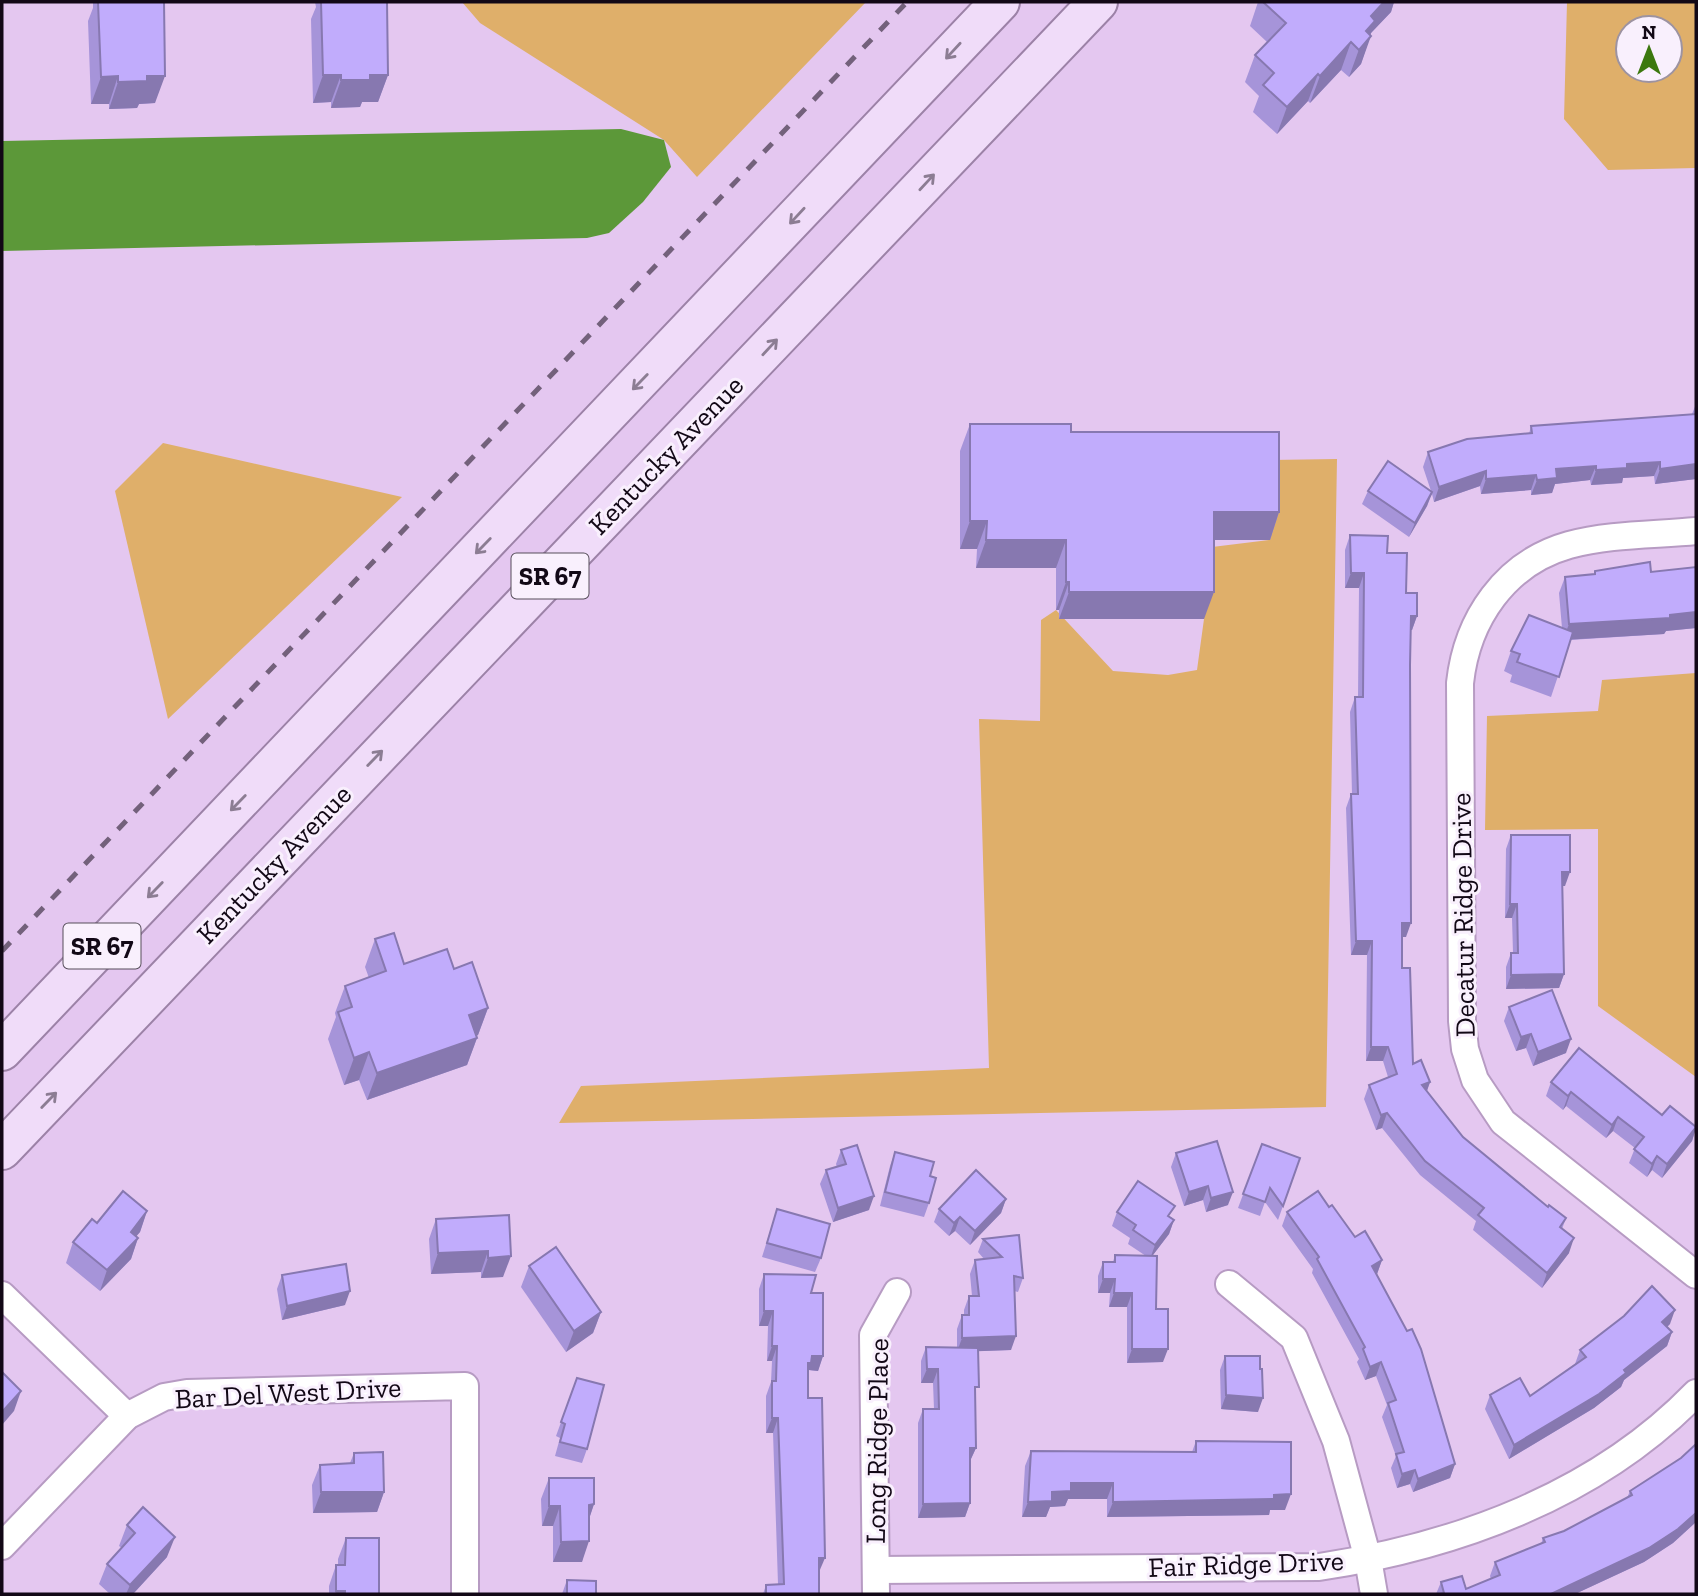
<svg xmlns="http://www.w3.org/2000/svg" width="1698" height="1596" font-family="'Zilla Slab',serif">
<rect width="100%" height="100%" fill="#e4c7f0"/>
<!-- green -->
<g fill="#dfaf6a" fill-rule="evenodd">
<polygon points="462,2 866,2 697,177 664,140 480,23"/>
<path d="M1567,2H1696V168L1608,170L1564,119ZM1628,28H1670V70H1628Z"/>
<polygon points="163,443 402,497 168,719 115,491"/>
<polygon points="1337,459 1326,1107 559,1123 581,1086 989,1068 979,719 1040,721 1041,620 1056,610 1113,671 1168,675 1197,670 1204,619 1204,548 1269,540 1270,460"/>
<polygon points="1696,673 1696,1077 1598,1006 1598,829 1485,830 1487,716 1598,711 1602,680"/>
</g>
<!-- water -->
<polygon fill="#5c9839" points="621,129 664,140 671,167 643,202 609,233 587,238 2,251 2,141"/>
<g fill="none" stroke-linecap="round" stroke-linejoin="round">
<!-- street casing -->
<g stroke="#b79bc3" stroke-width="30">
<g id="street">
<path d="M1696,531C1655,535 1609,534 1569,545C1505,563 1467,619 1460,683L1462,1021L1465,1049L1475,1080L1503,1122L1696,1275"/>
<polyline points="1229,1284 1294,1338 1336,1441 1368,1559 1374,1594"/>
<polyline points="2,1295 127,1416"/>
<polyline points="2,1546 127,1416 164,1397 187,1393 465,1386 465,1594"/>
<path d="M876,1570L1319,1567C1458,1546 1597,1495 1696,1393"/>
<polyline points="876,1594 873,1335 897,1292"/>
</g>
</g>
<!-- primary casing -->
<g stroke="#9c82a7" stroke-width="42">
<g id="primary">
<polyline points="2,1051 1000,2"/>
<polyline points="2,1150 1098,2"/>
</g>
</g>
<!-- street -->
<use href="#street" stroke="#fff" stroke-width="26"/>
<!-- primary -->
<use href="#primary" stroke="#f0dcf9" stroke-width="38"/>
<!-- rail -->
<polyline stroke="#73617b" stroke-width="5" stroke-dasharray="12 12" stroke-linecap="butt" points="2,951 907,2"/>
</g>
<!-- wall -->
<g fill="#a694d9">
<polygon points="93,2 164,2 155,103 139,104 137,108 109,109 109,104 91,104 88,21 93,8"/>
<polygon points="315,2 387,2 388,75 378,102 362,102 360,107 331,108 331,102 313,103 311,19 316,7"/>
<polygon points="1258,2 1394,2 1391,12 1371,33 1361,64 1349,77 1341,70 1310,103 1308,101 1277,134 1253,112 1259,96 1245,82 1255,55 1267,42 1250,26"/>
<polygon points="1696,404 1696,479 1655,484 1654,476 1623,478 1622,483 1591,485 1590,480 1555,484 1552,493 1531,495 1531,490 1481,494 1480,486 1434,502 1432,494 1427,506 1409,537 1362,504 1368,491 1431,491 1423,467 1428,452 1529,434 1531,426 1692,414"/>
<polygon points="970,424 1071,432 1279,512 1270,540 1214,540 1204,619 1059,619 1059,610 1056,610 1056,568 976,568 977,549 960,549 960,451"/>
<polygon points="1350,535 1387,553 1417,616 1412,630 1411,630 1406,937 1402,937 1402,968 1413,1064 1430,1082 1427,1091 1463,1137 1548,1207 1566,1218 1562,1229 1569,1253 1542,1288 1473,1230 1476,1221 1420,1175 1382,1128 1376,1130 1364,1099 1369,1085 1388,1077 1383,1061 1366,1061 1367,955 1351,955 1346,808 1351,794 1352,794 1350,712 1355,697 1358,697 1359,588 1345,588 1345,550"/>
<polygon points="1696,567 1696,628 1666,631 1664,634 1570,640 1551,697 1510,682 1512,675 1504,671 1511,651 1562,628 1559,593 1565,577 1594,574 1595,571 1651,572"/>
<polygon points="1511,835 1565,886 1563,886 1564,974 1559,988 1506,989 1506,967 1511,953 1513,953 1512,918 1505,918 1506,849"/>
<polygon points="375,939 404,964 454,969 488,1008 478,1035 476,1036 477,1038 467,1065 367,1100 359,1080 344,1085 328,1039 336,1017 335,1013 345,986 369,978 365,967"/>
<polygon points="1509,1007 1566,1053 1533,1066 1526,1048 1516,1051 1504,1021"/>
<polygon points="1551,1082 1662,1115 1696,1128 1692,1141 1662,1178 1652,1170 1647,1177 1629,1163 1635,1148 1613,1131 1606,1138 1566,1106 1563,1110 1546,1096"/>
<polygon points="1262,1144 1300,1158 1278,1220 1265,1202 1260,1216 1238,1208"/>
<polygon points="841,1150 869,1210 833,1222 820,1184 826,1170 837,1167 836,1164"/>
<polygon points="895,1152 930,1176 929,1203 924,1217 880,1206 890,1166"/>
<polygon points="1176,1153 1228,1205 1206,1212 1203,1200 1184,1206 1171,1167"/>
<polygon points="1006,1199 1001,1213 970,1245 955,1231 949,1236 934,1222 939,1209"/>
<polygon points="1329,1207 1355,1237 1382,1260 1377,1274 1455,1464 1450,1478 1413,1492 1410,1484 1397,1488 1391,1468 1396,1456 1382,1417 1387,1405 1376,1376 1365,1380 1357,1362 1359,1359 1312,1273 1313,1269 1282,1226 1287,1212"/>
<polygon points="777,1209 821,1258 815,1272 762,1257"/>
<polygon points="147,1211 140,1232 136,1236 138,1238 131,1259 100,1291 66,1263 73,1242 97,1223"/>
<polygon points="1117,1212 1171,1217 1174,1220 1169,1234 1152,1256 1156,1309 1163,1362 1127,1363 1127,1307 1109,1307 1110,1293 1098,1293 1098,1276 1103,1262 1113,1262 1115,1255 1146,1256 1128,1244 1130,1238 1112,1226"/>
<polygon points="509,1215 503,1277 481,1278 481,1272 431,1274 429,1239 436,1219"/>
<polygon points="983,1239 1023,1278 1018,1292 1014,1291 1011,1350 978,1351 975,1397 976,1448 970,1461 970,1503 965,1517 918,1518 918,1423 923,1409 934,1409 933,1383 921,1383 921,1361 926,1347 957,1347 957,1329 962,1315 964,1315 964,1310 969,1296 972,1296 970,1274 975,1260 984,1259 978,1252"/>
<polygon points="529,1266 601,1312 593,1333 566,1352 521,1287"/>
<polygon points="764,1274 811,1293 823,1356 818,1371 809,1370 808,1373 808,1398 819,1572 819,1594 763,1594 766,1585 778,1584 773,1433 766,1433 766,1396 771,1382 772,1361 767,1361 768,1326 759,1326 759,1289"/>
<polygon points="282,1275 345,1305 282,1320 277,1289"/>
<polygon points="1670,1324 1667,1327 1672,1332 1667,1346 1624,1380 1621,1387 1594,1408 1509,1459 1485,1409 1490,1395 1530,1396 1575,1364 1580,1350"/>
<polygon points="1225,1356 1258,1412 1221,1409 1220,1370"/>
<polygon points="577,1378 587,1449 582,1463 555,1456 560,1438 556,1436"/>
<polygon points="1196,1441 1285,1510 1270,1510 1269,1515 1107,1517 1107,1499 1068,1499 1065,1506 1050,1507 1046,1517 1022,1517 1025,1466 1031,1451 1192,1452"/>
<polygon points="1696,1444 1696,1522 1673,1543 1644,1562 1575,1594 1436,1594 1441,1582 1466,1589 1491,1579 1490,1576 1495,1562 1541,1544 1543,1538 1564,1531 1627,1498 1630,1491 1681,1458"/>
<polygon points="354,1453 384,1492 377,1512 313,1513 312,1485 320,1465 350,1463"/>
<polygon points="549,1478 594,1504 589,1519 582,1562 553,1562 553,1526 542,1526 541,1499"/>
<polygon points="127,1525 167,1557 133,1594 110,1594 99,1584 107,1564 122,1548 119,1546"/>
<polygon points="346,1538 379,1594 329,1594 329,1586 336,1565 338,1565 338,1559"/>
<polygon points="567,1580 596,1594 562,1594"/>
</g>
<!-- shaded-wall -->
<g fill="#8778b0">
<polygon points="1384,2 1394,2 1391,12 1371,33 1369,39 1371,36 1361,64 1349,77 1371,16"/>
<polygon points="1351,42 1341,70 1310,103 1320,76"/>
<polygon points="1318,74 1308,101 1277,134 1287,107"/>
<polygon points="323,75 341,75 331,102 313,103"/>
<polygon points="370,75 388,75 378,102 362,102 360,107 331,108 341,80"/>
<polygon points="118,76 109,104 91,104 101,77"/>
<polygon points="147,76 165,76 155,103 139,104 137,108 109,109 118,82"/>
<polygon points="1660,462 1654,476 1623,478 1622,483 1591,485 1596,470 1627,464"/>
<polygon points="1696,464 1696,479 1655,484 1660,469"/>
<polygon points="1596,466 1590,480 1555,484 1552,493 1531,495 1537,480 1556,469"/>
<polygon points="1486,471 1480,486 1434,502 1439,487"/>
<polygon points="1536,475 1531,490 1481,494 1486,479"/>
<polygon points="1432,492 1427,506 1409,537 1415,523"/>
<polygon points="1214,512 1279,512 1270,540 1204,540"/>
<polygon points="970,521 987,521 977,549 960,549"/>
<polygon points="986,540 1066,540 1056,568 976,568"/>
<polygon points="1351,573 1364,573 1359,588 1345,588"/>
<polygon points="1066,582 1069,582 1059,610 1056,610"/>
<polygon points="1069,592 1214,592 1204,619 1059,619"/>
<polygon points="1696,612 1696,628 1666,631 1664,634 1563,640 1569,624"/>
<polygon points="1411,616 1417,616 1412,630 1406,630"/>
<polygon points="1562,872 1570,872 1565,886 1557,886"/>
<polygon points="1510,904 1517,904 1512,918 1505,918"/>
<polygon points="1402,923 1411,923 1406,937 1396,937"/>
<polygon points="1356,941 1372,941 1367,955 1351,955"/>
<polygon points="1564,974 1559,988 1506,989 1511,975"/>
<polygon points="488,1008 478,1035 459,1042 469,1015"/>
<polygon points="1531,1034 1526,1048 1516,1051 1521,1037"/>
<polygon points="477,1038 467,1065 367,1100 377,1073"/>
<polygon points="1571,1039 1566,1053 1533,1066 1538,1052"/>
<polygon points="1371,1047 1388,1047 1383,1061 1366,1061"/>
<polygon points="369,1052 359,1080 344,1085 354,1058"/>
<polygon points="1430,1082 1425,1096 1422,1085"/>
<polygon points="1571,1092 1566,1106 1563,1110 1568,1096"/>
<polygon points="1387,1113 1382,1128 1376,1130 1381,1115"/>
<polygon points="1618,1117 1613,1131 1606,1138 1612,1125"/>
<polygon points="1696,1128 1692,1141 1662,1178 1667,1164"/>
<polygon points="1657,1156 1652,1170 1647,1177 1652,1164"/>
<polygon points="1208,1186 1203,1200 1184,1206 1189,1192"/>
<polygon points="1233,1192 1228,1205 1206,1212 1211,1198"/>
<polygon points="874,1196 869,1210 833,1222 838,1208"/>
<polygon points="1006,1199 1001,1213 970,1245 975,1231"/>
<polygon points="147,1211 140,1232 123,1252 131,1232"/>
<polygon points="960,1217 955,1231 949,1236 954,1223"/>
<polygon points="1174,1220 1169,1234 1150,1259 1155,1245"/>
<polygon points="138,1238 131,1259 100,1291 107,1270"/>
<polygon points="1574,1238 1569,1253 1542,1288 1547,1273"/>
<polygon points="488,1251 481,1272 431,1274 438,1253"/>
<polygon points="511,1256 503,1277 481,1278 488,1258"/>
<polygon points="1382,1260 1377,1274 1372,1266"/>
<polygon points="1103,1279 1115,1279 1110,1293 1098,1293"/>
<polygon points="350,1291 345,1305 282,1320 287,1306"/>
<polygon points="1114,1293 1132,1293 1127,1307 1109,1307"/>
<polygon points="1675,1310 1670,1324 1657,1336 1662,1322"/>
<polygon points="764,1311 773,1311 768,1326 759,1326"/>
<polygon points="601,1312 593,1333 566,1352 574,1331"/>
<polygon points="1672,1332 1667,1346 1624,1380 1621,1387 1594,1408 1509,1459 1514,1445 1624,1370"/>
<polygon points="1016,1336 1011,1350 957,1352 962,1338"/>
<polygon points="772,1346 777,1346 772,1361 767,1361"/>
<polygon points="1132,1349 1168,1349 1163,1362 1127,1363"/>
<polygon points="812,1356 823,1356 818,1371 809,1370 806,1378 803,1378"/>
<polygon points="1381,1362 1376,1376 1365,1380 1370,1367"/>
<polygon points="927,1369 938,1369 933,1383 921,1383"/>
<polygon points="21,1391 14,1411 2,1425 2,1412"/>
<polygon points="1226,1395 1263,1398 1258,1412 1221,1409"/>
<polygon points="772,1418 778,1418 773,1433 766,1433"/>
<polygon points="970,1448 976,1448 970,1461"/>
<polygon points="1455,1464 1450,1478 1413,1492 1418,1479"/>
<polygon points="1415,1470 1410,1484 1397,1488 1402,1474"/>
<polygon points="1071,1483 1113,1483 1107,1499 1068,1499 1065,1506 1050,1507 1046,1517 1022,1517 1028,1502"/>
<polygon points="321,1492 384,1492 377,1512 313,1513"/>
<polygon points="1291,1494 1285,1510 1270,1510 1269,1515 1107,1517 1113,1502"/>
<polygon points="970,1503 965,1517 918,1518 923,1504"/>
<polygon points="594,1504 587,1525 589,1505"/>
<polygon points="549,1506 560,1506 553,1526 542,1526"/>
<polygon points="1696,1513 1696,1522 1673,1543 1644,1562 1575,1594 1551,1594"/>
<polygon points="175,1537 167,1557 133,1594 126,1594 130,1585"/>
<polygon points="589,1541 582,1562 553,1562 561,1542"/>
<polygon points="819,1558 825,1558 819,1572"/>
<polygon points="336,1591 345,1591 344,1594 335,1594"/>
</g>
<!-- building -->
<g fill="#c1acfc" stroke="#8778b0" stroke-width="2">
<polygon points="98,2 164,2 165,76 147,76 147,81 118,82 118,76 101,77"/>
<polygon points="321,2 387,2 388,75 370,75 370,80 341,80 341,75 323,75"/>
<polygon points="1263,2 1384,2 1371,16 1375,21 1366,31 1371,36 1359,50 1351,42 1320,76 1318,74 1287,107 1263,85 1274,73 1255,55 1286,23"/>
<polygon points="1696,414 1696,464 1660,469 1660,462 1627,464 1627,468 1596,470 1596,466 1556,469 1557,478 1537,480 1536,475 1486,479 1486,471 1439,487 1428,452 1467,439 1532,433 1531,426"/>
<polygon points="970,424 1071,424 1071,432 1279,432 1279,512 1214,512 1214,592 1069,592 1069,582 1066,582 1066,540 986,540 987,521 970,521"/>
<polygon points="1388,461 1432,492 1415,523 1368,491"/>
<polygon points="1350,535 1388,536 1387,553 1407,553 1406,593 1417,593 1417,616 1411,616 1410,665 1411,923 1402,923 1402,968 1410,968 1413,1064 1421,1060 1430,1082 1422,1085 1463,1137 1548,1207 1549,1205 1566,1218 1560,1227 1574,1238 1547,1273 1478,1215 1484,1208 1425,1161 1387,1113 1381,1115 1369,1085 1397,1074 1388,1047 1371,1047 1372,941 1356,941 1351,794 1358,794 1355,697 1363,697 1364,573 1351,573"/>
<polygon points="1650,562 1651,572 1696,567 1696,612 1670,615 1670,618 1569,624 1565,577 1595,574 1595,571"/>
<polygon points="1529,615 1573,632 1559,677 1517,662 1520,654 1511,651"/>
<polygon points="1511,835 1570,835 1570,872 1562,872 1564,974 1511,975 1511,953 1518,953 1517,904 1510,904"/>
<polygon points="394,933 404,964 447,949 454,969 472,962 488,1008 469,1015 477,1038 377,1073 369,1052 354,1058 338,1012 352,1007 345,986 386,971 375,939"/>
<polygon points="1552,990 1571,1039 1538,1052 1531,1034 1521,1037 1509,1007"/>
<polygon points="1579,1048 1662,1115 1670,1106 1696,1127 1667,1164 1657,1156 1652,1164 1634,1149 1644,1137 1618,1117 1612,1125 1571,1092 1568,1096 1551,1082"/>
<polygon points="1217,1141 1233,1192 1211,1198 1208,1186 1189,1192 1176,1153"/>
<polygon points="1262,1144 1300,1158 1283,1206 1270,1188 1265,1202 1243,1194"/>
<polygon points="857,1145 874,1196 838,1208 826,1170 846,1164 841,1150"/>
<polygon points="895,1152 934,1162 930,1176 936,1178 929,1203 885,1192"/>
<polygon points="976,1170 1006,1199 975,1231 960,1217 954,1223 939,1209"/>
<polygon points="1138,1181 1175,1206 1168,1216 1174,1220 1155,1245 1133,1230 1136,1225 1117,1212"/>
<polygon points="123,1191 147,1211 131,1232 138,1238 107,1270 73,1242 92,1219 97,1223"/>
<polygon points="1318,1191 1329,1207 1332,1205 1355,1237 1365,1231 1382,1260 1372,1266 1407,1331 1412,1329 1421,1349 1455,1464 1418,1479 1415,1470 1402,1474 1396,1454 1404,1452 1388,1403 1396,1400 1381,1362 1370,1367 1363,1349 1365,1347 1317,1259 1319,1257 1287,1212"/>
<polygon points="777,1209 830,1224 821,1258 767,1243"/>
<polygon points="509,1215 511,1256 488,1258 488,1251 438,1253 436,1219"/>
<polygon points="1019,1235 1023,1278 1014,1276 1016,1336 962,1338 962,1315 969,1315 969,1296 979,1296 975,1260 1002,1257 983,1239"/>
<polygon points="556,1247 601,1312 574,1331 529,1266"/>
<polygon points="1115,1255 1157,1256 1156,1309 1168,1309 1168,1349 1132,1349 1132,1293 1114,1293 1115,1279 1103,1279 1103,1262 1115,1262"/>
<polygon points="346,1264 350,1291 287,1306 282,1275"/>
<polygon points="764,1274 816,1275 811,1293 823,1293 823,1356 812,1356 811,1363 808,1363 808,1398 822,1398 825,1558 819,1558 819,1594 766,1594 766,1585 784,1584 778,1418 772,1418 772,1381 776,1381 777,1346 772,1346 773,1311 764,1311"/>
<polygon points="1652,1286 1675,1310 1662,1322 1672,1332 1624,1370 1626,1373 1599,1394 1514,1445 1490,1395 1520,1378 1530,1396 1586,1357 1580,1350 1624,1316"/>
<polygon points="926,1347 978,1348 979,1387 975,1387 976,1448 970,1448 970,1503 923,1504 923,1409 939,1409 938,1369 927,1369"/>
<polygon points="1225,1356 1260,1356 1260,1369 1262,1369 1263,1398 1226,1395"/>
<polygon points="2,1372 21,1391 2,1412"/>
<polygon points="577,1378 604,1385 587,1449 560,1442 565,1424 561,1422"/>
<polygon points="1196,1441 1291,1442 1291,1494 1274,1495 1274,1499 1113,1502 1113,1483 1071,1483 1071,1491 1052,1492 1052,1501 1028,1502 1031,1451 1196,1452"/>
<polygon points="1696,1444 1696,1513 1678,1529 1649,1548 1551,1594 1440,1594 1444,1593 1441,1582 1462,1576 1466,1589 1500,1575 1495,1562 1545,1542 1543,1538 1564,1531 1632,1495 1630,1491 1681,1458"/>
<polygon points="383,1452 384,1492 321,1492 320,1465 354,1463 354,1453"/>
<polygon points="549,1478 594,1478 594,1504 589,1505 589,1541 561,1542 560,1506 549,1506"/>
<polygon points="143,1507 175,1537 130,1585 107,1564 135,1533 127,1525"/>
<polygon points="346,1538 379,1538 379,1594 345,1594 345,1591 336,1591 336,1565 345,1565"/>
<polygon points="567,1580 596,1581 596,1594 567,1594"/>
</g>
<!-- one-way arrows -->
<defs><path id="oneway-shaft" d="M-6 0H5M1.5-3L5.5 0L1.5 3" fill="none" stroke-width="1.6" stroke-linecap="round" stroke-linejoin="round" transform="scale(1.75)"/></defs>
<g stroke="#8c7d93">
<use href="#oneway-shaft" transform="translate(953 51) rotate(133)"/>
<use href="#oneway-shaft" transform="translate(927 182) rotate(-47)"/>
<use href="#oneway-shaft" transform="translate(797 216) rotate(133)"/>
<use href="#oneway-shaft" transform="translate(770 347) rotate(-47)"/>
<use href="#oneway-shaft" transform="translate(640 382) rotate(134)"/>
<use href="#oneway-shaft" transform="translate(483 546) rotate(134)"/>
<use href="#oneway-shaft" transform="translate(375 758) rotate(-46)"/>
<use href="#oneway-shaft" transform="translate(238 803) rotate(134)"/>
<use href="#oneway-shaft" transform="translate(155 890) rotate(134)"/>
<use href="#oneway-shaft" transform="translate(49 1100) rotate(-46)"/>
</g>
<g text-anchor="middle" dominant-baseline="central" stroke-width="6" stroke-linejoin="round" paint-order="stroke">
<!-- shield labels -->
<g fill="#f9f0fd" stroke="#574e5b" stroke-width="2">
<rect x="511.5" y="553.5" width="77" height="45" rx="5"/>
<rect x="63.5" y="923.5" width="77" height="45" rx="5"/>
</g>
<g font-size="26" font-weight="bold" fill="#120816">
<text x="550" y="576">SR 67</text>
<text x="102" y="946">SR 67</text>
</g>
<!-- street labels -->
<g font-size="28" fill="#120816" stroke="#f9f0fd">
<text transform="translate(666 455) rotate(-46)">Kentucky Avenue</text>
<text transform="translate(274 864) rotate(-46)">Kentucky Avenue</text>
<text transform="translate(1463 915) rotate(-91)">Decatur Ridge Drive</text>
<text transform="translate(288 1393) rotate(-3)">Bar Del West Drive</text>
<text transform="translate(877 1441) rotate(-89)">Long Ridge Place</text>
<text transform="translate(1246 1564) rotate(-2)">Fair Ridge Drive</text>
</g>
</g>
<!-- border -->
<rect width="1698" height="1596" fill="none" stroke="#120816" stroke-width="7"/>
<!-- north arrow -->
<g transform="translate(1649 49)"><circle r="33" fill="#f9f0fd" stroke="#9d93a1" stroke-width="2"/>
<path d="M0-5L12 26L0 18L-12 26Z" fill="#3c780f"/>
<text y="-10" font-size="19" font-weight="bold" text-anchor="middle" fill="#120816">N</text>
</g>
</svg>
